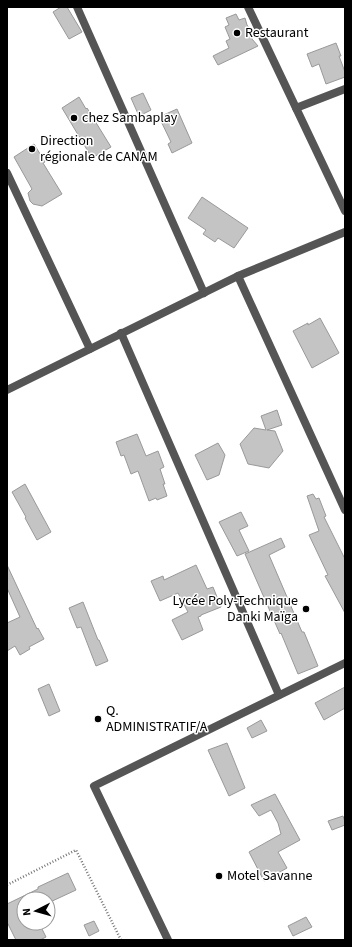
<svg xmlns="http://www.w3.org/2000/svg" width="352" height="947" font-family="'Source Sans 3',sans-serif">
<rect width="100%" height="100%" fill="#fff"/>
<!-- building -->
<g fill="#c4c4c4" stroke="#999">
<polygon points="61,7 67,7 82,32 69,39 53,12"/>
<polygon points="236,14 239,20 245,18 247,25 250,29 252,34 252,39 258,46 218,65 213,56 229,48 226,41 230,39 225,27 229,25 226,18"/>
<polygon points="336,43 341,56 339,56 345,72 345,77 326,84 319,64 312,67 307,54"/>
<polygon points="143,93 151,110 139,116 131,98"/>
<polygon points="79,97 86,109 87,108 111,147 92,158 62,108"/>
<polygon points="177,109 192,143 172,153 168,144 171,142 159,117"/>
<polygon points="34,144 45,162 43,163 62,194 42,206 33,204 30,201 28,193 32,189 14,157"/>
<polygon points="202,197 248,228 234,248 218,238 215,242 203,234 206,230 188,218"/>
<polygon points="320,318 339,353 312,368 293,331 308,323 308,325"/>
<polygon points="277,410 282,425 267,430 275,431 283,451 269,468 248,464 240,444 254,428 266,430 261,416"/>
<polygon points="137,434 146,456 158,451 164,467 160,469 165,484 163,484 167,496 157,500 156,498 149,501 138,471 131,474 124,455 121,456 116,442"/>
<polygon points="218,443 225,455 219,475 207,480 195,455"/>
<polygon points="25,484 51,532 37,540 25,518 26,517 12,492"/>
<polygon points="313,494 316,499 319,498 326,516 324,517 345,559 345,613 325,576 328,575 309,535 319,531 307,496"/>
<polygon points="241,512 248,526 239,530 249,551 237,556 219,522"/>
<polygon points="281,538 285,547 269,555 302,632 304,632 318,666 298,674 281,633 280,634 245,554"/>
<polygon points="7,565 37,629 38,628 44,639 29,647 30,649 20,655 15,646 7,651 7,623 20,617 7,588"/>
<polygon points="196,565 207,589 213,587 221,607 201,615 201,616 198,617 203,630 182,640 172,620 188,612 178,593 160,601 151,581 163,576 164,580"/>
<polygon points="83,602 98,640 99,640 108,661 96,666 81,627 77,628 69,608"/>
<polygon points="49,684 60,711 49,716 38,689"/>
<polygon points="345,687 345,708 324,720 315,703"/>
<polygon points="261,720 267,731 252,738 247,728"/>
<polygon points="227,743 245,788 229,796 208,750"/>
<polygon points="275,794 300,840 278,852 287,868 264,881 249,852 281,834 278,823 271,810 259,816 251,805"/>
<polygon points="343,816 345,822 345,825 332,830 328,821"/>
<polygon points="68,873 76,890 48,903 48,899 24,899 24,923 39,923 46,937 40,940 16,940 7,922 7,904 38,889 38,887"/>
<polygon points="306,917 312,927 293,936 288,926"/>
<polygon points="94,921 99,931 89,936 84,925"/>
</g>
<g fill="none" stroke-linecap="round" stroke-linejoin="round">
<!-- path -->
<polyline stroke="#777" stroke-width="2.5" stroke-dasharray="1 2" stroke-linecap="butt" points="7,885 76,850 121,940"/>
<!-- minor -->
<g stroke="#555" stroke-width="8">
<polyline points="77,7 204,293"/>
<polyline points="248,7 345,211"/>
<polyline points="296,108 345,89"/>
<polyline points="7,173 90,349"/>
<polyline points="238,276 345,510"/>
<polyline points="121,333 279,695"/>
<polyline points="7,390 238,276 345,232"/>
<polyline points="168,940 94,786 345,663"/>
</g>
</g>
<!-- markers -->
<g fill="#000" stroke="#fff" stroke-width="1.5">
<circle cx="237" cy="33" r="4"/>
<circle cx="74" cy="118" r="4"/>
<circle cx="32" cy="149" r="4"/>
<circle cx="306" cy="609" r="4"/>
<circle cx="98" cy="719" r="4"/>
<circle cx="219" cy="876" r="4"/>
</g>
<g text-anchor="middle" dominant-baseline="central" stroke-width="3" stroke-linejoin="round" paint-order="stroke">
<!-- poi labels -->
<g font-size="14" fill="#000" stroke="#fff" text-anchor="start">
<text x="245" y="33">Restaurant</text>
<text x="82" y="118">chez Sambaplay</text>
<text x="40" y="141">Direction<tspan x="40" dy="16">régionale de CANAM</tspan></text>
<text x="298" y="601" text-anchor="end">Lycée Poly-Technique<tspan x="298" dy="16">Danki Maïga</tspan></text>
<text x="106" y="711">Q.<tspan x="106" dy="16">ADMINISTRATIF/A</tspan></text>
<text x="227" y="876">Motel Savanne</text>
</g>
</g>
<!-- border -->
<rect width="352" height="947" fill="none" stroke="#000000" stroke-width="16"/>
<!-- north arrow -->
<g transform="translate(36 911) rotate(264)"><circle r="19" fill="#ffffff" stroke="#999999"/>
<path d="M0-3L7 15L0 10L-7 15Z" fill="#000000"/>
<text y="-6" font-size="11" font-weight="bold" text-anchor="middle" fill="#000000">N</text>
</g>
</svg>
